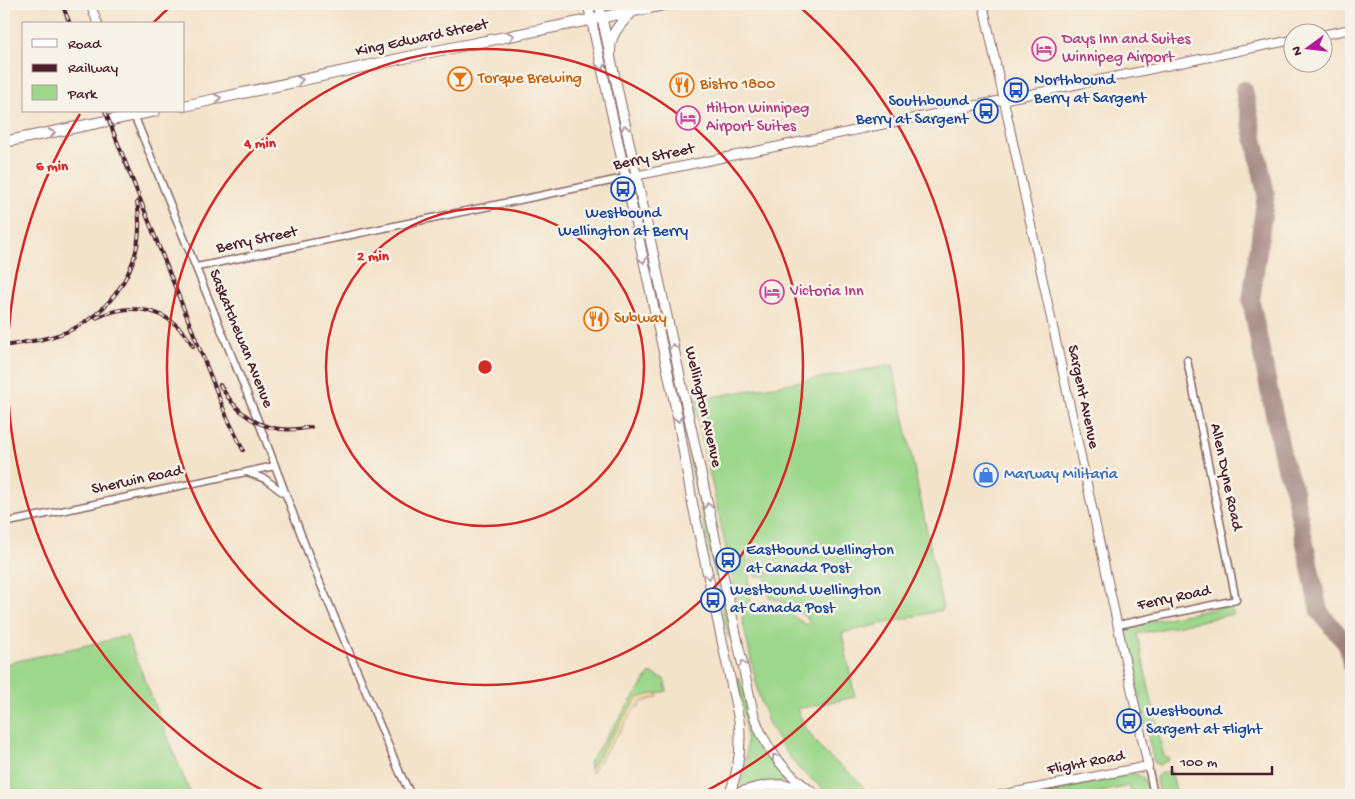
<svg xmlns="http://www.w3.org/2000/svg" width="1355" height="799" font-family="'Gochi Hand',sans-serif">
<rect width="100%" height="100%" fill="#f7f3e8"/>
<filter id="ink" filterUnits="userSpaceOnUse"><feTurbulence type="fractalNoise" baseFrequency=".02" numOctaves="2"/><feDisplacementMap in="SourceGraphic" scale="10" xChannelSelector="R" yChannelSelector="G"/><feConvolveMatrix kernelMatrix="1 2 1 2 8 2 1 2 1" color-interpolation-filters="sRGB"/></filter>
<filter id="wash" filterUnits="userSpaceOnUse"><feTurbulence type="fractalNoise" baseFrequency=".0096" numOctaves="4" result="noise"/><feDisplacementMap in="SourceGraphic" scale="20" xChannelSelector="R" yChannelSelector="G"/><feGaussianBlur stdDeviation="1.12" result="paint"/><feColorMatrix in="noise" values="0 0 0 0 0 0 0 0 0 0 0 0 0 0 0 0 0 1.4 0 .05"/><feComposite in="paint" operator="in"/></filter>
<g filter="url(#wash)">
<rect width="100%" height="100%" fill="#f4e3cb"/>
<!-- green -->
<g fill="#9cd78b" stroke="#737b5b" fill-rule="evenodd">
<path d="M893,365L943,610L842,633L855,697L797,709C803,723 811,737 821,749C836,765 859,775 868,795H831L799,769L781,745L768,722L759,696L742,618L745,611C779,604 777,606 807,625L810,620C797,611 785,601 770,598L765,575L755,577L750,554L746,555L751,578L749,579L751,602L741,605L738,604L694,400ZM776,561L779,573L769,575L767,563Z"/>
<polygon points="684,416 719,576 715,577 681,417"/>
<polygon points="720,579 733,638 732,639 728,636 716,580"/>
<polygon points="1224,607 1230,607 1234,614 1137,634 1164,757 1168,757 1169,760 1159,765 1154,763 1125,634 1127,628 1131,625"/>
<polygon points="127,636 191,795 4,795 4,664"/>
<polygon points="650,673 664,679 667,691 637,698 590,769 589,762"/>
<path d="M739,677C745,693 748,709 753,726C760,747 774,764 790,780L789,781L740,788C752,748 745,717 737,678Z"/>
<polygon points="1171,771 1177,795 1159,795 1156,781 1157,776 1161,773"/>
<path d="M1134,774C1146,776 1146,785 1148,795H1132L1129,786L1087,795H1034Z"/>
<polygon points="770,787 798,790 808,795 743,795"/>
</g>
<!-- sand -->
<polygon fill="#eeda9e" stroke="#9c7c64" points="657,693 658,697 641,702 640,707 637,706 591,773 590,769 637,698"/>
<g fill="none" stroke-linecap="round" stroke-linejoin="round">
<!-- taxiway -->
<polyline stroke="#9f817b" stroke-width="18" points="1244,90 1266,194 1251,301 1284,463 1293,486 1319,611 1348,646 1351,664"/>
</g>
</g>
<g filter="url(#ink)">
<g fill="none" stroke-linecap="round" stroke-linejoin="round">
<!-- minor casing -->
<g stroke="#866463" stroke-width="9">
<g id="minor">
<polyline points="134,115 259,423 311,561 400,773 411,795"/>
<polyline points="197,267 625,178"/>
<polyline points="249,473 265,479 285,494"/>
<polyline points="4,523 275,466"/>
<polyline points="1118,625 1236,600 1187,360"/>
<polyline points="1148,766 1154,795"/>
</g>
</g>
<!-- tertiary casing -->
<g stroke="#866463" stroke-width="10">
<g id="tertiary">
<polyline points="90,4 98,24"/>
<polyline points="983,4 1148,766 1000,795"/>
<polyline points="1322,35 1351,29"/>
<polyline points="625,178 1292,40"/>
</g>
</g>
<!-- secondary casing -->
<g stroke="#866463" stroke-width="11">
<g id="secondary">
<path d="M588,4L677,414L692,501L739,720C742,747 739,770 729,795"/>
<path d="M599,4L753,712C764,749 786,774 816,795"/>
<path d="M731,795C757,787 775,780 803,789"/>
</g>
</g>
<!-- primary casing -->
<g stroke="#866463" stroke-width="12">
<g id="primary">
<path d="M610,53C609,34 620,24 633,11"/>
<polyline points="184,106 431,52 668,4"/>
<polyline points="4,142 155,111"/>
</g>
</g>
<!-- minor -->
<use href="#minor" stroke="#fff" stroke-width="6"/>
<!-- tertiary -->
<use href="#tertiary" stroke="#fff" stroke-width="8"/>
<!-- secondary -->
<use href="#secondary" stroke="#fff" stroke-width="9"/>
<!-- primary -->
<use href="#primary" stroke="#fff" stroke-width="10"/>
<!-- rail casing -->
<g stroke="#4a1f2b" stroke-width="4">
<g id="rail">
<polyline points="62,4 70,24"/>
<polyline points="105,111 226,415 243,450"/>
<path d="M96,318C133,300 172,309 193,346"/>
<path d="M4,346C26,342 51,339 71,330C120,306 147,255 137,202"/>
<path d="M220,385C241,421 270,436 311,427"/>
</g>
</g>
<!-- rail -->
<use href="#rail" stroke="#f7f3e8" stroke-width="2" stroke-dasharray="5.5" stroke-linecap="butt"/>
</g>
<!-- one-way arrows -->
<defs><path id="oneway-chevron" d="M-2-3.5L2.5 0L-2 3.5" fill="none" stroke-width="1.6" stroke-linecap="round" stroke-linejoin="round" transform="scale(1.25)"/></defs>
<g stroke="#ae9aa0">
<use href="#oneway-chevron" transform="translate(511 36) rotate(-12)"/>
<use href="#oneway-chevron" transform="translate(602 67) rotate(78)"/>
<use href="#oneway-chevron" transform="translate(300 80) rotate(-12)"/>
<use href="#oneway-chevron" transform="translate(218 98) rotate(-12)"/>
<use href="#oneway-chevron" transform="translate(625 128) rotate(-102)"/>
<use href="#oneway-chevron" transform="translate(52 133) rotate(-12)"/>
<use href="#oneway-chevron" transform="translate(643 260) rotate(78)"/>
<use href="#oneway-chevron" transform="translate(673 347) rotate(-102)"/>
<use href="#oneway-chevron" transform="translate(678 419) rotate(80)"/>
<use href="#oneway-chevron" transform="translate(708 506) rotate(-102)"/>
<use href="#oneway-chevron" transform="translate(709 576) rotate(78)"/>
<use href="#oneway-chevron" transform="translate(743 664) rotate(-102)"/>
<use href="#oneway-chevron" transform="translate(775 757) rotate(-127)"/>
</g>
</g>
<!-- distance rings -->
<g fill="none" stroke="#d62828" stroke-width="2.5">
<circle cx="485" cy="367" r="159"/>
<circle cx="485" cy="367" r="318"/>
<path d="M272 795A478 478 0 0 1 80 114M153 23A478 478 0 0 1 171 6M799 6A478 478 0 0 1 698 795"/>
</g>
<!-- icons -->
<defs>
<g id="hotel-ring" transform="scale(1.25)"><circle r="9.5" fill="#f7f3e8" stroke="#d1479c" stroke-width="1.5"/><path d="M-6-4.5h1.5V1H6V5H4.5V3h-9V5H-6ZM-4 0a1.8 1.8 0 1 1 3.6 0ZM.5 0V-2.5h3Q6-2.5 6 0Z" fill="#d1479c"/></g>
<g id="bar-ring" transform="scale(1.25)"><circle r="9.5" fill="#f7f3e8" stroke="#e8710a" stroke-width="1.5"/><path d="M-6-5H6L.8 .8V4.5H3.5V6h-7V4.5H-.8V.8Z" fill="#e8710a"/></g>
<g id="restaurant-ring" transform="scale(1.25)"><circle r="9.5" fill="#f7f3e8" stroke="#e8710a" stroke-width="1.5"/><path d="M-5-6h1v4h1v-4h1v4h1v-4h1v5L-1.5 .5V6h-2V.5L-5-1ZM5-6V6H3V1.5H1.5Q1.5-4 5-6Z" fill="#e8710a"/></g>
<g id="bus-ring" transform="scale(1.25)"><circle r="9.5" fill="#f7f3e8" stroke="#1a4fb4" stroke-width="1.5"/><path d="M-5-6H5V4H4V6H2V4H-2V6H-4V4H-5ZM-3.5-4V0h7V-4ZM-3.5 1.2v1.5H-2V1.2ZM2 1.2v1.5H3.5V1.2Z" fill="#1a4fb4"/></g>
<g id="shop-ring" transform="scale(1.25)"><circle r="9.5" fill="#f7f3e8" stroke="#3f7fe0" stroke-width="1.5"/><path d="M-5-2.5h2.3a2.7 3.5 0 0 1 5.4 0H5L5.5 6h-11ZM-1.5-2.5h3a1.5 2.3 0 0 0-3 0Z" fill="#3f7fe0"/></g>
</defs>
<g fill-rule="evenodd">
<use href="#hotel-ring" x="1044" y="49"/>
<use href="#bar-ring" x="460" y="79"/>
<use href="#restaurant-ring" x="682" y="85"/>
<use href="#bus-ring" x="1016" y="90"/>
<use href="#bus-ring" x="986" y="111"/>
<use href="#hotel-ring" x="688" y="118"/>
<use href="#bus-ring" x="623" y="189"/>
<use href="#hotel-ring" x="772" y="292"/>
<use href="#restaurant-ring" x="596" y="319"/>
<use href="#shop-ring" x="986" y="475"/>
<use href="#bus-ring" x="728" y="560"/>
<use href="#bus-ring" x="713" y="600"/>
<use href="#bus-ring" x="1129" y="721"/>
</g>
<g text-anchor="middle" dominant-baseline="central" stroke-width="5" stroke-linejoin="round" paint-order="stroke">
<!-- street labels -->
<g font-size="16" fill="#4a1f2b" stroke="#f7f3e8">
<text transform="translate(422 39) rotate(-12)">King Edward Street</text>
<text transform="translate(654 158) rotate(-12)">Berry Street</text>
<text transform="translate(257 241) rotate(-12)">Berry Street</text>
<text transform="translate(240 339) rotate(68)">Saskatchewan Avenue</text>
<text transform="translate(1082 397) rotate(78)">Sargent Avenue</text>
<text transform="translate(702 407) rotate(77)">Wellington Avenue</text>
<text transform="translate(1225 477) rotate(78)">Allen Dyne Road</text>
<text transform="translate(137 481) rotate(-12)">Sherwin Road</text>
<text transform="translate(1174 599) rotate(-12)">Ferry Road</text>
<text transform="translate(1086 764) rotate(-11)">Flight Road</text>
</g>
<!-- hotel labels -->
<g font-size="16" fill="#b23c85" stroke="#f7f3e8" text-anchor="start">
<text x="1062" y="40">Days Inn and Suites<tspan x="1062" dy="18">Winnipeg Airport</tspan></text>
<text x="706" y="109">Hilton Winnipeg<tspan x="706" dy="18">Airport Suites</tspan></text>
<text x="790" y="292">Victoria Inn</text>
</g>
<!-- food labels -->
<g font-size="16" fill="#c56008" stroke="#f7f3e8" text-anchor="start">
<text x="478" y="79">Torque Brewing</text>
<text x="700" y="85">Bistro 1800</text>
<text x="614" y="319">Subway</text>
</g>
<!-- transit labels -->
<g font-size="16" fill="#164399" stroke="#f7f3e8" text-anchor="start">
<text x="1034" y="81">Northbound<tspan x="1034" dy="18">Berry at Sargent</tspan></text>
<text x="968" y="102" text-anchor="end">Southbound<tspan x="968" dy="18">Berry at Sargent</tspan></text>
<text x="623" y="214" text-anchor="middle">Westbound<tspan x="623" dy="18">Wellington at Berry</tspan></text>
<text x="746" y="551">Eastbound Wellington<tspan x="746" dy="18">at Canada Post</tspan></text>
<text x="730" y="591">Westbound Wellington<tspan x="730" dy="18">at Canada Post</tspan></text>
<text x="1146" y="712">Westbound<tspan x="1146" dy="18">Sargent at Flight</tspan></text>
</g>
<!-- shop labels -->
<g font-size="16" fill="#366cbe" stroke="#f7f3e8" text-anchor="start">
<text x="1004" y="475">Marway Militaria</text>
</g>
</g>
<circle cx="485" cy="367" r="8" fill="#d62828" stroke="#f7f3e8" stroke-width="2.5"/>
<g font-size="15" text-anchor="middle" font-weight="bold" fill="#d62828" stroke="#f7f3e8" stroke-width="5" stroke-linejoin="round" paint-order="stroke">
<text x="260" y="147">4 min</text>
<text x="52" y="170">6 min</text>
<text x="373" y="260">2 min</text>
</g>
<!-- margin -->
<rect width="1355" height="799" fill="none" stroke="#f7f3e8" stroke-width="20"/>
<!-- legend -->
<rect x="22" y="22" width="162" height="90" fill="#f7f3e8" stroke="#b29e9c"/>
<rect x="32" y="39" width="25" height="8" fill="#ffffff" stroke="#b29e9c"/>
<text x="68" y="48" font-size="15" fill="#4a1f2b">Road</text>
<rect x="32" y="64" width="25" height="8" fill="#4a1f2b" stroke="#b29e9c"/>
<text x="68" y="72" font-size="15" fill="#4a1f2b">Railway</text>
<rect x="32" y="85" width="25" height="15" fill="#9cd78b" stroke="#b29e9c"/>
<text x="68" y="98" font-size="15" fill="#4a1f2b">Park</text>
<!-- north arrow -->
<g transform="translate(1308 48) rotate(255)"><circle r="24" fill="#f7f3e8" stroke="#b29e9c"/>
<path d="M0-4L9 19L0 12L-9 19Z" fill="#b5179e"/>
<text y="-8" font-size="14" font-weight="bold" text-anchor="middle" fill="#4a1f2b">N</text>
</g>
<!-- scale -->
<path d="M1172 766v8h100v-8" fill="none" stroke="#4a1f2b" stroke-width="2.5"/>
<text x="1180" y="766" font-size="15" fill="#4a1f2b" stroke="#f7f3e8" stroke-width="4" paint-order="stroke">100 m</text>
</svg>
